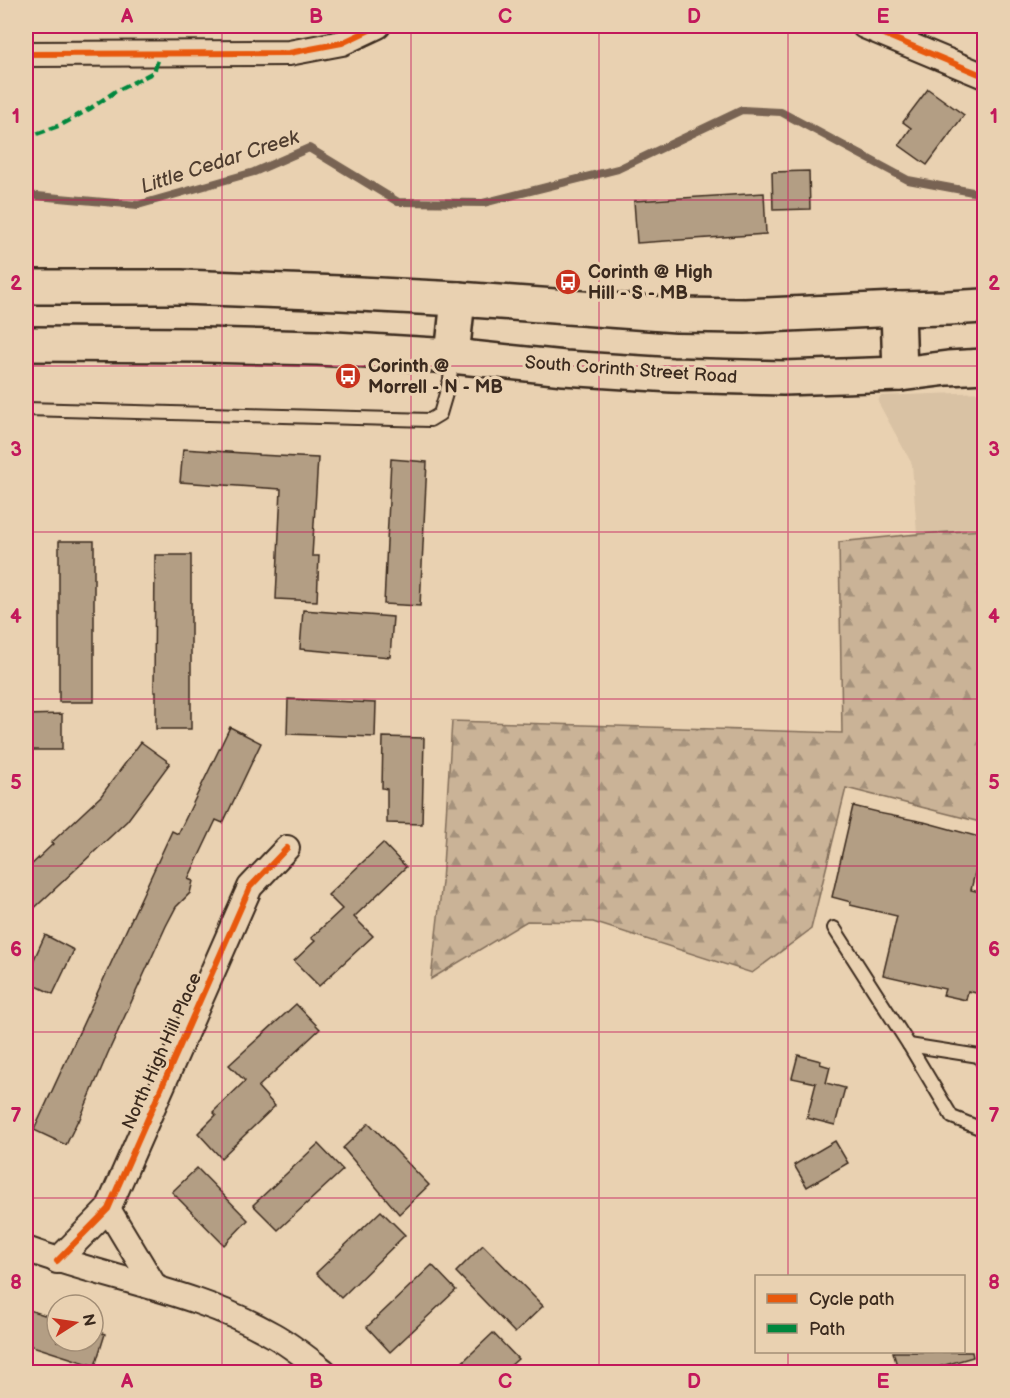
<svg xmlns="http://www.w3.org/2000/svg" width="1010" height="1398" font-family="'Balsamiq Sans',sans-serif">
<defs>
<pattern id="forest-firs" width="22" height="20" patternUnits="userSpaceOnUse" patternTransform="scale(1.5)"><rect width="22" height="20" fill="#cab397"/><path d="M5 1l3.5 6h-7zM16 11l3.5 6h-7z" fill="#a5927b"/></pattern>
</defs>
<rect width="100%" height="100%" fill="#e9d1b1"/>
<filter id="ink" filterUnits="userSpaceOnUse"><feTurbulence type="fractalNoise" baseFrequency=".0167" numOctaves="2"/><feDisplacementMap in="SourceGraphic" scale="12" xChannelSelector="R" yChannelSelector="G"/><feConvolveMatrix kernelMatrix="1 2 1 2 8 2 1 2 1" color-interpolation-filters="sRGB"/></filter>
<g filter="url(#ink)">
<!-- built -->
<polygon fill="#d9c2a4" points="984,392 984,530 917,534 912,464 878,402 880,396"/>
<!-- forest -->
<polygon fill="url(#forest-firs)" stroke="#826e5a" stroke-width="1.5" points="984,530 984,823 846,788 811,929 752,973 593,922 527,921 431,979 442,882 452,721 842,733 839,542 917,534"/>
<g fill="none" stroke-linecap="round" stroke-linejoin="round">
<!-- stream -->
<polyline stroke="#786452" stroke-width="8" points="26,195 138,205 254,172 309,148 398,202 483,203 618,169 742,110 781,112 908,180 978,193 984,200"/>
</g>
<!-- building -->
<g fill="#b39e84" stroke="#3b2a1e" stroke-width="1.5">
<polygon points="928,89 964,115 927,165 899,145 911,128 903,122"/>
<polygon points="809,171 810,209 773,210 772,172"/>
<polygon points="764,193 766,234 637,243 634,201"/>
<polygon points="183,449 258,454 258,455 318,458 312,556 319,556 317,601 276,599 281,489 180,482"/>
<polygon points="391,459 427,462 420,606 384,604"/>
<rect x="59" y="541" width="35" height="161"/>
<polygon points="155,555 191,555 191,729 156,729 156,692 154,692"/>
<polygon points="303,610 393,617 390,657 300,649"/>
<polygon points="288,699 376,703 375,737 287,734"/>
<polygon points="62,714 62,750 26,750 26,715"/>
<polygon points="230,727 261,743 223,823 216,820 188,879 193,881 190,893 176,907 166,926 108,1053 79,1121 78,1120 66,1145 34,1130 172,831 178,834"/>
<polygon points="383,737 424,738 422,824 387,823 387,789 382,788"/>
<polygon points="141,742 170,763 127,821 26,916 26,870 53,844 51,843 101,796"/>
<polygon points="853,806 878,812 878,813 924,822 983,838 971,890 984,893 984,995 968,991 966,1000 943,995 945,989 883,975 897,916 850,905 851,902 832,897"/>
<polygon points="383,843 406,867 354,917 373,936 319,986 294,961 315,941 311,938 342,909 328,895"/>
<polygon points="45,935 74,950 53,994 26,981 26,977"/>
<polygon points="296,1004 320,1029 258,1087 275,1106 221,1158 198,1133 216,1115 213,1112 245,1081 229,1065"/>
<polygon points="798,1055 821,1061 820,1064 830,1067 826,1083 845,1088 835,1125 807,1118 816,1083 792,1078"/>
<polygon points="369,1123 429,1185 399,1214 343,1148"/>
<polygon points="835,1141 848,1163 807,1187 794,1165"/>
<polygon points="318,1144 343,1170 278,1230 253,1205"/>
<polygon points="197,1168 248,1220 224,1245 172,1192"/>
<polygon points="381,1211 405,1235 341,1298 316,1273"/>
<polygon points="483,1245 543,1306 515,1333 456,1272"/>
<polygon points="432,1265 456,1290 390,1352 367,1327"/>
<polygon points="26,1309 57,1319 57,1341 93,1341 93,1330 105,1334 95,1366 26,1344"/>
<polygon points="493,1333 518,1359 503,1372 452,1372"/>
<polygon points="893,1352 972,1352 973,1357 921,1372 899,1372"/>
</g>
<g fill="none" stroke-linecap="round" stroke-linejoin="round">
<!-- service casing -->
<g stroke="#3b2a1e" stroke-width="16">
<g id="service">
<polyline points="26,409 430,420 440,414 450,380 452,356"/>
<polyline points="834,928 909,1045 952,1117 982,1129 984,1134"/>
<polyline points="909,1045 979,1056 984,1065"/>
</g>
</g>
<!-- minor casing -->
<g stroke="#3b2a1e" stroke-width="28">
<g id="minor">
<polyline points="864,26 984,76"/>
<polyline points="26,54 289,53 342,43 378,26"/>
<polyline points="108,1209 155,1287"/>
<path d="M26,1249C107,1279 197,1291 273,1335C291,1345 308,1359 325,1372"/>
<polyline points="57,1261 108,1209 250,887 287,848"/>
</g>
</g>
<!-- secondary casing -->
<g stroke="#3b2a1e" stroke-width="38">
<g id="secondary">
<polyline points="26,287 181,287 340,293 458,299 677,315 745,316 898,309 948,308 984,306"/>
<polyline points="898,309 900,374"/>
<polyline points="26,344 204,345 318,348 452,356 564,368 672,375 783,378 900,374 948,368 984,366"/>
<polyline points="452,356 458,299"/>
</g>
</g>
<!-- service -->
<use href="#service" stroke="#e9d1b1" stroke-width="12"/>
<!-- minor -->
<use href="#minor" stroke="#e9d1b1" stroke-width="24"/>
<!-- secondary -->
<use href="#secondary" stroke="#e9d1b1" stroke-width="33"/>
<!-- quiet -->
<polyline stroke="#00873e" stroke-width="4.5" stroke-dasharray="9 4.5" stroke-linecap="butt" points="26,141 36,134 61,125 91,108 116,91 154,72 160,54"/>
<!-- cycleway casing -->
<g stroke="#e9d1b1" stroke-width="10">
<g id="cycleway">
<polyline points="864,26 984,76"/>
<polyline points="26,54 289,53 342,43 378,26"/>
<polyline points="57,1261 108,1209 250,887 287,848"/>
</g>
</g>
<!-- cycleway -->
<use href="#cycleway" stroke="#e8590c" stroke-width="6"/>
</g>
</g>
<!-- grid -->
<path fill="none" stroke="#c2185b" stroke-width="1.5" stroke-opacity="0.55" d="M222,26V1372M411,26V1372M599,26V1372M788,26V1276M26,200H984M26,366H984M26,532H984M26,699H984M26,866H984M26,1032H984M26,1198H984M788,1352V1372"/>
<!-- icons -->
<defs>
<g id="bus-disc" transform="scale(1.35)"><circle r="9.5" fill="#c8321e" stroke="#e9d1b1"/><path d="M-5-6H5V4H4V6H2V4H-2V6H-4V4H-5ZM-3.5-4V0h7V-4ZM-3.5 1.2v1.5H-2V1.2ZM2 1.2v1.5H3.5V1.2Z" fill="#fff"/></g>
</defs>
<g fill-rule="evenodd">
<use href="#bus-disc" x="568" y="282"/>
<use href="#bus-disc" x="348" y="376"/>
</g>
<g text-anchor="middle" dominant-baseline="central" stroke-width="6" stroke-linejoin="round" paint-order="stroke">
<!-- poi labels -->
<g font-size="18" font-weight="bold" fill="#3b2a1e" stroke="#e9d1b1" text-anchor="start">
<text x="588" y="272">Corinth @ High<tspan x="588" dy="21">Hill - S - MB</tspan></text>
<text x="368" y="366">Corinth @<tspan x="368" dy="21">Morrell - N - MB</tspan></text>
</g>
<!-- street labels -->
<g font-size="18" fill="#3b2a1e" stroke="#e9d1b1">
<text transform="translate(631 370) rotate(4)">South Corinth Street Road</text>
<text transform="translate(162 1051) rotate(-66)">North High Hill Place</text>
</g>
<!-- water labels -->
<g font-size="20" font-style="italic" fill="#4f3d2f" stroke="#e9d1b1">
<text transform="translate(220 162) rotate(-18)">Little Cedar Creek</text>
</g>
</g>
<!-- margin -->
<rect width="1010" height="1398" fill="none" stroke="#e9d1b1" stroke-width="66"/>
<!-- legend -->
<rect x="755" y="1275" width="210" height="78" fill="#e9d1b1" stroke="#a38e76" stroke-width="1.5"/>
<rect x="767" y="1294" width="30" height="9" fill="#e8590c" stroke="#a38e76" stroke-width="1.5"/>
<text x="809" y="1305" font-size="18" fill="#3b2a1e">Cycle path</text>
<rect x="767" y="1324" width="30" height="9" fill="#00873e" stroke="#a38e76" stroke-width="1.5"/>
<text x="809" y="1335" font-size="18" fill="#3b2a1e">Path</text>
<!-- north arrow -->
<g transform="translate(75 1323) rotate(78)"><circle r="28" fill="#e9d1b1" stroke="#a38e76" stroke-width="1.5"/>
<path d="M0-4.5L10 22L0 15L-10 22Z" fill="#c8321e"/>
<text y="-9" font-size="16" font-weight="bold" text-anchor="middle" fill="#3b2a1e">N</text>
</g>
<rect x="33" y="33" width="944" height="1332" fill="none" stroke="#c2185b" stroke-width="2"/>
<g font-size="20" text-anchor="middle" font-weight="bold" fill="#c2185b">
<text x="127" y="23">A</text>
<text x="316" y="23">B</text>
<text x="505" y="23">C</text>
<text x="694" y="23">D</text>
<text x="883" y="23">E</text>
<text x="16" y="123">1</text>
<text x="994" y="123">1</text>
<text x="16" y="290">2</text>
<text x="994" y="290">2</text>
<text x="16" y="456">3</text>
<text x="994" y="456">3</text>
<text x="16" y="623">4</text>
<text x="994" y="623">4</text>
<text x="16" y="789">5</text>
<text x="994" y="789">5</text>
<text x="16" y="956">6</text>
<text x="994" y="956">6</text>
<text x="16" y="1122">7</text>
<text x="994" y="1122">7</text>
<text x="16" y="1289">8</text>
<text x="994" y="1289">8</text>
<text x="127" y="1388">A</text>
<text x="316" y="1388">B</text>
<text x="505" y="1388">C</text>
<text x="694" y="1388">D</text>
<text x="883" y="1388">E</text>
</g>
</svg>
